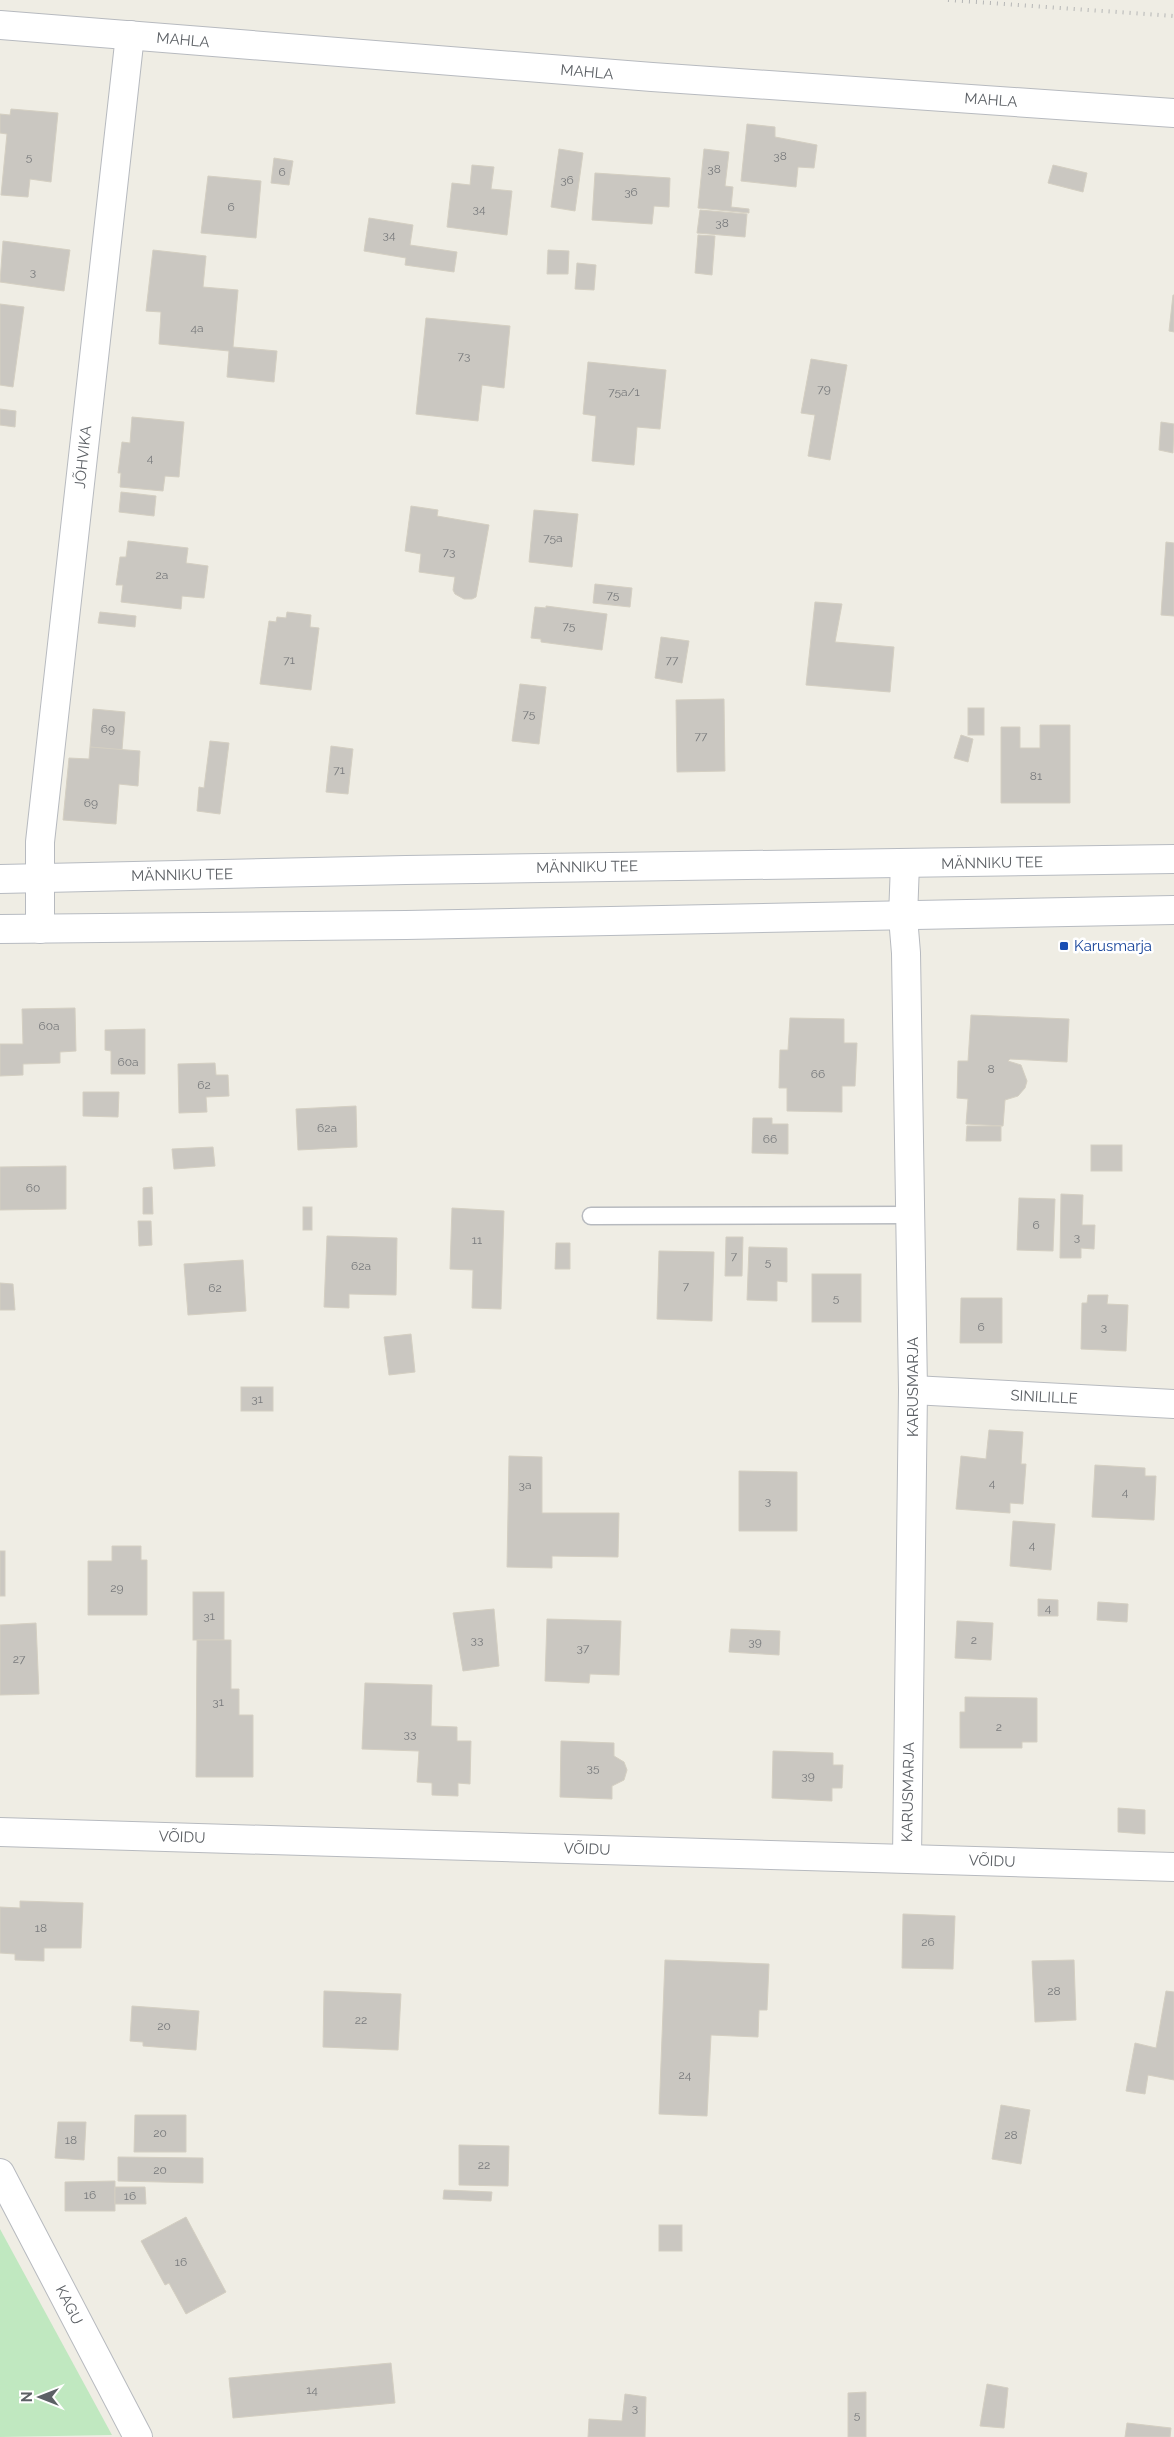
<svg xmlns="http://www.w3.org/2000/svg" width="1174" height="2437" font-family="Raleway,sans-serif">
<rect width="100%" height="100%" fill="#efede4"/>
<!-- green -->
<polygon fill="#c0e8c0" points="0,2229 112,2435 0,2437"/>
<!-- building -->
<g fill="#cac7c1" stroke="#d4cfc2">
<polygon points="11,109 58,113 51,182 30,179 28,197 1,195 7,134 0,133 0,114 10,115"/>
<polygon points="747,124 775,127 775,137 817,145 814,168 798,167 796,187 741,181"/>
<polygon points="559,149 583,153 575,211 551,207"/>
<polygon points="704,149 729,152 725,186 733,187 731,207 749,209 749,213 698,208"/>
<polygon points="274,158 293,161 289,185 271,183"/>
<polygon points="472,165 494,167 491,189 512,191 507,235 447,227 452,183 470,185"/>
<polygon points="1053,165 1087,173 1083,192 1048,183"/>
<polygon points="595,173 670,178 669,207 654,206 652,224 592,220"/>
<polygon points="208,176 261,181 256,238 201,233"/>
<polygon points="700,210 747,214 745,237 697,233"/>
<polygon points="369,218 413,225 410,245 457,252 454,272 405,265 406,258 364,251"/>
<polygon points="698,235 715,236 712,275 695,273"/>
<polygon points="3,241 70,250 64,291 0,282"/>
<polygon points="153,250 206,256 203,287 238,290 233,347 277,351 274,382 227,377 229,351 159,344 161,312 146,311"/>
<polygon points="548,250 569,251 568,274 547,274"/>
<polygon points="577,263 596,265 594,290 575,289"/>
<polygon points="1173,295 1174,295 1174,332 1169,331"/>
<polygon points="0,304 24,307 13,387 0,385"/>
<polygon points="426,318 510,326 504,388 482,385 478,421 416,414"/>
<polygon points="811,359 847,365 830,460 808,456 815,415 801,413"/>
<polygon points="588,362 666,370 660,429 637,427 634,465 592,461 596,416 583,414"/>
<polygon points="0,409 16,411 15,427 0,425"/>
<polygon points="132,417 184,422 179,477 165,476 163,491 120,487 121,473 118,473 122,442 130,443"/>
<polygon points="1161,422 1174,424 1173,453 1159,450"/>
<polygon points="121,492 156,496 154,516 119,512"/>
<polygon points="411,506 438,510 437,516 489,525 476,597 472,599 464,599 455,594 453,590 455,577 419,572 421,554 405,551"/>
<polygon points="534,510 578,514 572,567 529,562"/>
<polygon points="128,541 188,548 186,563 208,566 204,598 182,596 181,609 121,602 123,585 116,585 120,557 126,557"/>
<polygon points="1166,542 1174,543 1174,616 1161,615"/>
<polygon points="595,584 632,588 630,607 593,603"/>
<polygon points="815,602 842,604 835,642 894,647 890,692 806,685"/>
<polygon points="546,606 607,614 602,650 541,642 541,639 531,638 535,607 546,608"/>
<polygon points="100,612 136,616 135,627 98,623"/>
<polygon points="287,612 311,615 310,627 319,628 311,690 260,684 269,621 276,622 277,617 286,618"/>
<polygon points="661,637 689,641 682,683 655,678"/>
<polygon points="520,684 546,687 539,744 512,741"/>
<polygon points="724,699 725,771 677,772 676,700"/>
<rect x="968" y="708" width="16" height="27"/>
<polygon points="93,709 125,712 122,750 90,747"/>
<polygon points="1040,725 1070,725 1070,803 1001,803 1001,727 1020,727 1020,748 1040,748"/>
<polygon points="961,735 973,739 968,762 954,758"/>
<polygon points="210,741 229,743 220,814 197,811 199,787 204,788"/>
<polygon points="331,746 353,749 348,794 326,792"/>
<polygon points="90,747 140,751 138,786 119,784 116,824 63,820 69,758 89,759"/>
<polygon points="75,1008 76,1051 60,1052 60,1063 23,1064 23,1075 0,1076 0,1044 23,1044 22,1009"/>
<polygon points="971,1015 1069,1019 1067,1062 1010,1059 1008,1061 1021,1065 1027,1081 1025,1088 1018,1096 1005,1100 1003,1126 966,1124 968,1099 957,1098 958,1061 968,1061"/>
<polygon points="790,1018 844,1019 844,1043 857,1043 855,1086 842,1086 842,1112 787,1111 787,1088 779,1088 780,1050 788,1050"/>
<polygon points="145,1029 145,1074 111,1074 111,1051 105,1050 105,1030"/>
<polygon points="215,1063 216,1075 228,1075 229,1096 206,1097 207,1112 179,1113 178,1064"/>
<polygon points="83,1092 119,1092 118,1117 83,1116"/>
<polygon points="356,1106 357,1147 298,1150 296,1109"/>
<polygon points="753,1118 772,1118 772,1124 788,1124 788,1154 752,1153"/>
<polygon points="967,1126 1001,1126 1001,1141 966,1141"/>
<rect x="1091" y="1145" width="31" height="26"/>
<polygon points="213,1147 215,1166 174,1169 172,1149"/>
<polygon points="66,1166 66,1209 0,1210 0,1167"/>
<polygon points="152,1187 153,1214 143,1214 143,1188"/>
<polygon points="1061,1194 1083,1195 1082,1225 1095,1225 1094,1249 1081,1248 1081,1258 1060,1258"/>
<polygon points="1019,1198 1055,1199 1053,1251 1017,1250"/>
<rect x="303" y="1207" width="9" height="23"/>
<polygon points="452,1208 504,1211 501,1309 472,1308 473,1270 450,1269"/>
<polygon points="138,1221 151,1221 152,1245 139,1246"/>
<polygon points="327,1236 397,1238 396,1295 349,1294 349,1308 324,1307"/>
<polygon points="726,1237 743,1237 742,1276 725,1276"/>
<polygon points="556,1243 570,1243 570,1269 555,1269"/>
<polygon points="749,1247 787,1248 787,1282 777,1281 777,1301 747,1300"/>
<polygon points="659,1251 714,1252 712,1321 657,1319"/>
<polygon points="243,1260 246,1311 188,1315 184,1264"/>
<rect x="812" y="1274" width="49" height="48"/>
<polygon points="0,1283 13,1284 15,1310 0,1310"/>
<polygon points="1088,1295 1108,1295 1107,1304 1128,1305 1126,1351 1081,1349 1082,1303 1087,1303"/>
<polygon points="961,1298 1002,1298 1002,1343 960,1343"/>
<polygon points="411,1334 415,1372 389,1375 384,1337"/>
<rect x="241" y="1387" width="32" height="24"/>
<polygon points="989,1430 1023,1432 1021,1464 1026,1464 1023,1504 1010,1503 1010,1513 956,1509 961,1456 986,1459"/>
<polygon points="509,1456 542,1457 542,1513 619,1513 618,1557 552,1556 552,1568 507,1567"/>
<polygon points="1095,1465 1145,1468 1145,1476 1156,1476 1154,1520 1092,1517"/>
<polygon points="739,1471 797,1472 797,1531 739,1531"/>
<polygon points="1013,1521 1055,1524 1051,1570 1010,1566"/>
<polygon points="112,1546 141,1546 141,1560 147,1560 147,1615 88,1615 88,1561 112,1561"/>
<rect x="0" y="1551" width="5" height="45"/>
<rect x="193" y="1592" width="31" height="48"/>
<polygon points="1038,1599 1058,1600 1058,1616 1038,1616"/>
<polygon points="1098,1602 1128,1604 1127,1622 1097,1620"/>
<polygon points="494,1609 499,1666 463,1671 453,1613"/>
<polygon points="547,1619 621,1621 619,1675 590,1674 589,1683 545,1681"/>
<polygon points="957,1621 993,1623 991,1660 955,1658"/>
<polygon points="36,1623 39,1694 0,1695 0,1625"/>
<polygon points="731,1629 780,1631 779,1655 729,1652"/>
<polygon points="197,1640 231,1640 231,1689 239,1689 239,1715 253,1715 253,1777 196,1777"/>
<polygon points="365,1683 432,1685 431,1726 457,1727 457,1741 471,1741 470,1784 458,1783 458,1796 432,1795 432,1783 417,1782 419,1751 362,1749"/>
<polygon points="965,1697 1037,1698 1037,1742 1022,1742 1022,1748 960,1748 960,1712 965,1712"/>
<polygon points="561,1741 614,1743 614,1756 624,1762 627,1770 624,1780 612,1786 612,1799 560,1797"/>
<polygon points="773,1751 833,1753 833,1765 843,1765 842,1788 832,1788 832,1801 772,1798"/>
<polygon points="1118,1808 1145,1810 1145,1834 1118,1832"/>
<polygon points="20,1901 83,1903 81,1948 44,1948 44,1961 15,1960 15,1954 0,1953 0,1907 20,1908"/>
<polygon points="903,1914 955,1916 953,1969 902,1968"/>
<polygon points="665,1960 769,1964 767,2010 759,2010 758,2037 711,2035 707,2116 659,2114"/>
<polygon points="1074,1960 1076,2020 1035,2022 1032,1961"/>
<polygon points="324,1991 401,1994 398,2050 323,2047"/>
<polygon points="1166,1991 1174,1992 1174,2080 1148,2075 1145,2094 1126,2091 1135,2043 1156,2048"/>
<polygon points="132,2006 199,2011 196,2050 143,2046 143,2042 130,2041"/>
<polygon points="1001,2105 1030,2110 1021,2164 992,2159"/>
<polygon points="135,2115 186,2115 186,2152 134,2152"/>
<polygon points="58,2122 86,2122 84,2160 55,2158"/>
<polygon points="459,2145 509,2146 508,2186 459,2185"/>
<polygon points="118,2157 203,2158 203,2183 118,2181"/>
<polygon points="115,2181 115,2211 65,2211 65,2182"/>
<polygon points="115,2187 145,2187 146,2204 115,2204"/>
<polygon points="444,2190 492,2192 491,2201 443,2199"/>
<polygon points="186,2217 226,2292 186,2314 169,2283 165,2285 141,2241"/>
<rect x="659" y="2225" width="23" height="26"/>
<polygon points="391,2363 395,2403 233,2418 229,2378"/>
<polygon points="987,2384 1008,2388 1004,2428 980,2426"/>
<polygon points="866,2392 866,2437 848,2437 848,2393"/>
<polygon points="625,2394 646,2397 645,2437 588,2437 589,2419 622,2421"/>
<polygon points="1127,2423 1171,2428 1170,2437 1125,2437"/>
</g>
<g fill="none" stroke-linecap="round" stroke-linejoin="round">
<!-- lane casing -->
<g stroke="#b7babf" stroke-width="19">
<polyline id="lane" points="591,1216 910,1215"/>
</g>
<!-- street casing -->
<g stroke="#b7babf" stroke-width="30">
<g id="street">
<polyline points="0,25 652,77 1174,113"/>
<polyline points="905,864 903,917 906,953 913,1390 907,1858"/>
<polyline points="40,929 40,842 130,35"/>
<polyline points="913,1390 1174,1404"/>
<polyline points="0,1832 1174,1867"/>
<polyline points="0,2173 138,2437"/>
</g>
</g>
<!-- secondary casing -->
<g stroke="#b7bbc1" stroke-width="30">
<g id="secondary">
<polyline points="0,879 406,870 1174,859"/>
<polyline points="0,929 406,925 1174,910"/>
</g>
</g>
<!-- lane -->
<use href="#lane" stroke="#fff" stroke-width="16"/>
<!-- street -->
<use href="#street" stroke="#fff" stroke-width="28"/>
<!-- secondary -->
<use href="#secondary" stroke="#fff" stroke-width="28"/>
<!-- rail -->
<polyline stroke="#b5b6b6" stroke-width="4" stroke-dasharray="1 6" stroke-linecap="butt" points="948,0 1174,16"/>
</g>
<!-- markers -->
<rect fill="#1a4fb4" stroke="#fff" stroke-width="2" x="1059" y="941" width="10" height="10" rx="2.5"/>
<g text-anchor="middle" dominant-baseline="central" stroke-width="5" stroke-linejoin="round" paint-order="stroke">
<!-- number labels -->
<g font-size="12" fill="#787a7c">
<text x="780" y="156">38</text>
<text x="29" y="157">5</text>
<text x="714" y="169">38</text>
<text x="282" y="172">6</text>
<text x="567" y="180">36</text>
<text x="631" y="192">36</text>
<text x="231" y="207">6</text>
<text x="479" y="209">34</text>
<text x="722" y="223">38</text>
<text x="389" y="235">34</text>
<text x="33" y="272">3</text>
<text x="197" y="328">4a</text>
<text x="464" y="356">73</text>
<text x="824" y="389">79</text>
<text x="624" y="392">75a/1</text>
<text x="150" y="458">4</text>
<text x="553" y="538">75a</text>
<text x="449" y="552">73</text>
<text x="162" y="575">2a</text>
<text x="613" y="595">75</text>
<text x="569" y="626">75</text>
<text x="289" y="660">71</text>
<text x="672" y="660">77</text>
<text x="529" y="714">75</text>
<text x="108" y="729">69</text>
<text x="701" y="736">77</text>
<text x="339" y="770">71</text>
<text x="1036" y="776">81</text>
<text x="91" y="803">69</text>
<text x="49" y="1026">60a</text>
<text x="128" y="1062">60a</text>
<text x="991" y="1069">8</text>
<text x="818" y="1074">66</text>
<text x="204" y="1085">62</text>
<text x="327" y="1128">62a</text>
<text x="770" y="1139">66</text>
<text x="33" y="1188">60</text>
<text x="1036" y="1225">6</text>
<text x="1077" y="1237">3</text>
<text x="477" y="1240">11</text>
<text x="734" y="1256">7</text>
<text x="768" y="1262">5</text>
<text x="361" y="1266">62a</text>
<text x="686" y="1286">7</text>
<text x="215" y="1288">62</text>
<text x="836" y="1298">5</text>
<text x="981" y="1327">6</text>
<text x="1104" y="1327">3</text>
<text x="257" y="1399">31</text>
<text x="992" y="1483">4</text>
<text x="525" y="1485">3a</text>
<text x="1125" y="1492">4</text>
<text x="768" y="1501">3</text>
<text x="1032" y="1545">4</text>
<text x="117" y="1588">29</text>
<text x="1048" y="1608">4</text>
<text x="209" y="1616">31</text>
<text x="477" y="1640">33</text>
<text x="974" y="1640">2</text>
<text x="755" y="1642">39</text>
<text x="583" y="1648">37</text>
<text x="19" y="1659">27</text>
<text x="218" y="1702">31</text>
<text x="999" y="1727">2</text>
<text x="410" y="1734">33</text>
<text x="593" y="1768">35</text>
<text x="808" y="1776">39</text>
<text x="41" y="1928">18</text>
<text x="928" y="1942">26</text>
<text x="1054" y="1991">28</text>
<text x="361" y="2020">22</text>
<text x="164" y="2026">20</text>
<text x="685" y="2075">24</text>
<text x="160" y="2133">20</text>
<text x="1011" y="2135">28</text>
<text x="71" y="2140">18</text>
<text x="484" y="2165">22</text>
<text x="160" y="2170">20</text>
<text x="90" y="2195">16</text>
<text x="130" y="2196">16</text>
<text x="181" y="2262">16</text>
<text x="312" y="2390">14</text>
<text x="635" y="2408">3</text>
<text x="857" y="2415">5</text>
</g>
<!-- street labels -->
<g font-size="15" fill="#5c6065" stroke="#fff">
<text transform="translate(183 40) rotate(5)">MAHLA</text>
<text transform="translate(587 72) rotate(5)">MAHLA</text>
<text transform="translate(991 100) rotate(4)">MAHLA</text>
<text transform="translate(83 457) rotate(-84)">JÕHVIKA</text>
<text transform="translate(992 863) rotate(-1)">MÄNNIKU TEE</text>
<text transform="translate(587 867) rotate(-1)">MÄNNIKU TEE</text>
<text transform="translate(182 875) rotate(-1)">MÄNNIKU TEE</text>
<text transform="translate(913 1387) rotate(-90)">KARUSMARJA</text>
<text transform="translate(1044 1397) rotate(3)">SINILILLE</text>
<text transform="translate(908 1792) rotate(-89)">KARUSMARJA</text>
<text transform="translate(182 1837) rotate(2)">VÕIDU</text>
<text transform="translate(587 1849) rotate(2)">VÕIDU</text>
<text transform="translate(992 1861) rotate(2)">VÕIDU</text>
<text transform="translate(69 2305) rotate(63)">KAGU</text>
</g>
<!-- transit labels -->
<g font-size="15" fill="#164399" stroke="#fff" text-anchor="start">
<text x="1074" y="946">Karusmarja</text>
</g>
</g>
<!-- north arrow -->
<g transform="translate(40 2397) rotate(270)" stroke="#ffffff" stroke-width="4" paint-order="stroke">
<path d="M0-4L9 19L0 12L-9 19Z" fill="#5c6065"/>
<text y="-8" font-size="14" font-weight="bold" text-anchor="middle" fill="#5c6065">N</text>
</g>
</svg>
